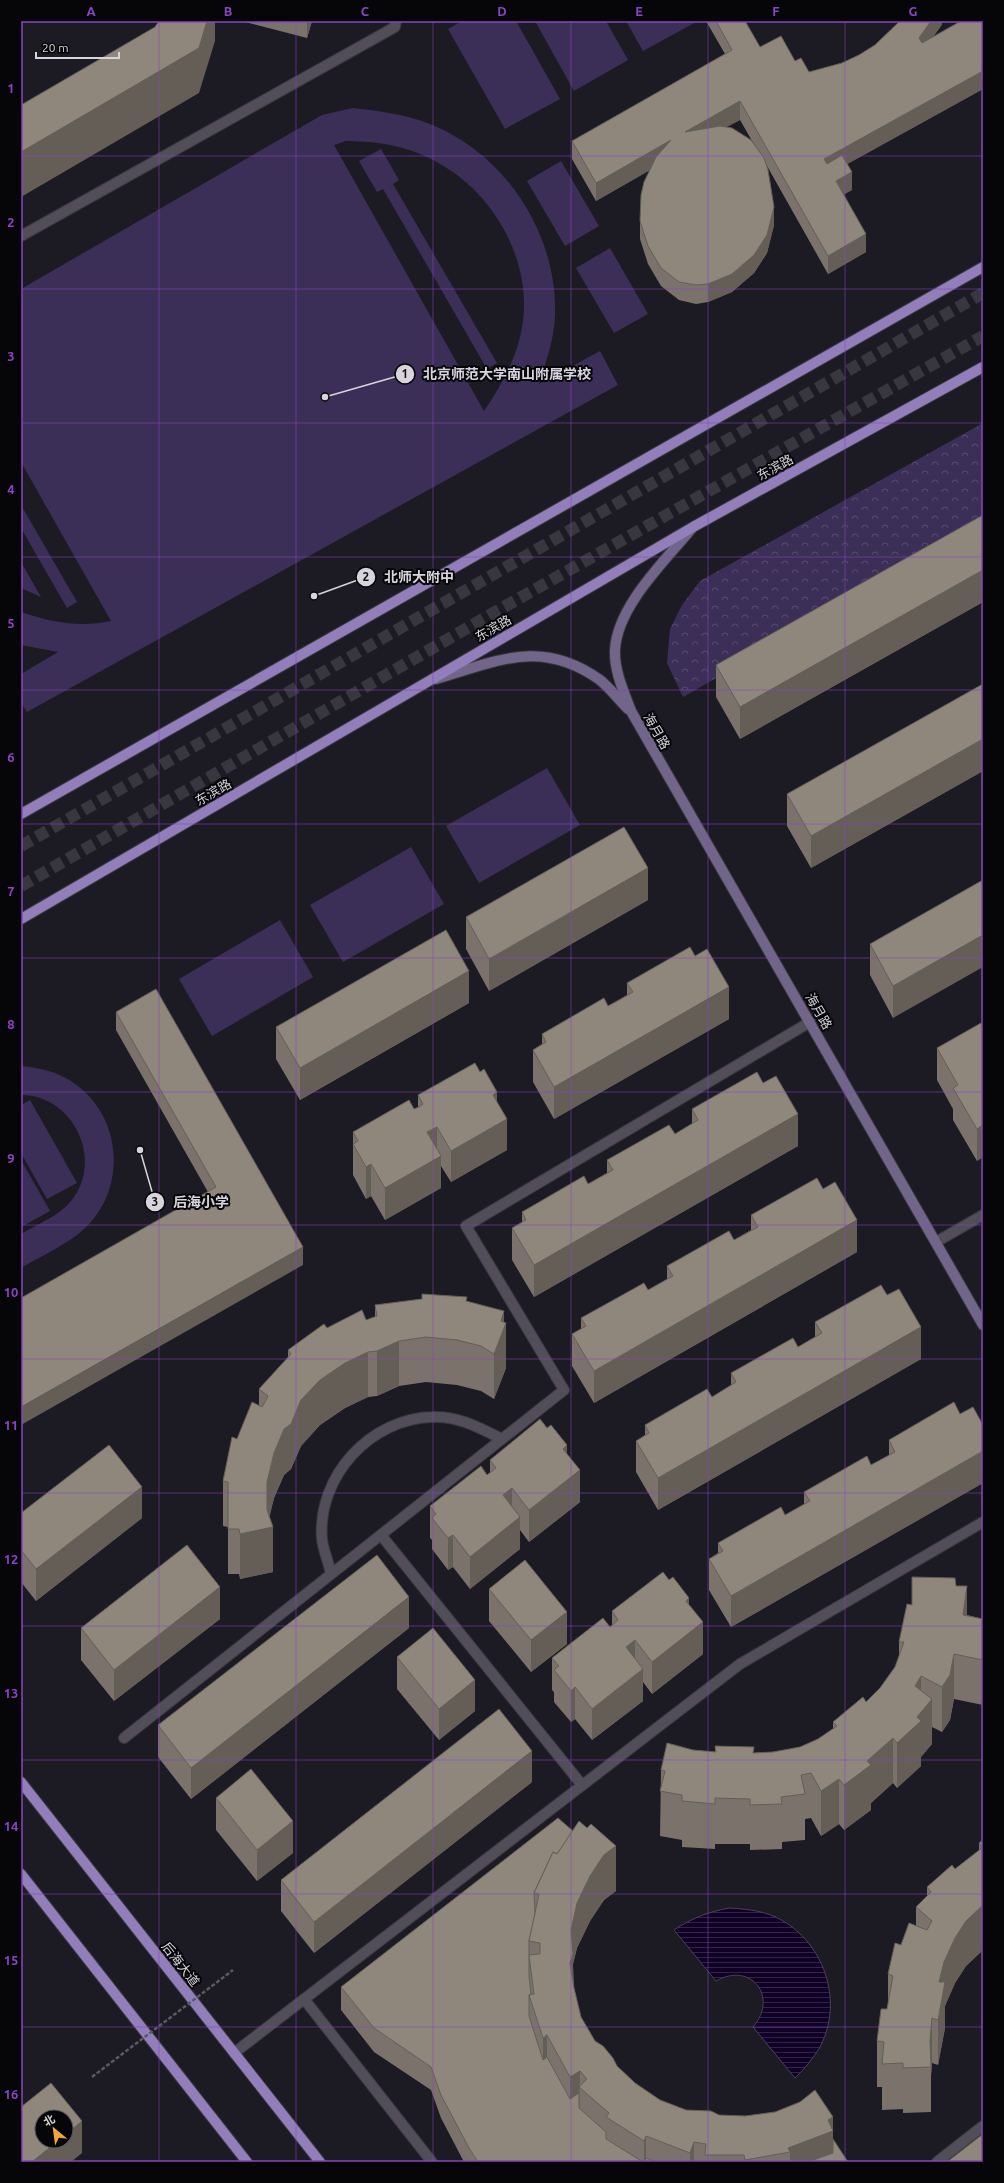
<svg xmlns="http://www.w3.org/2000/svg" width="1004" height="2183" font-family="Ubuntu,'Noto Sans SC',sans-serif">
<defs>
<pattern id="park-crowns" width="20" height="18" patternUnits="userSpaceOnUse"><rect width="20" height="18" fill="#3c2f57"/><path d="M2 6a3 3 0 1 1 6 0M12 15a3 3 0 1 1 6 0" fill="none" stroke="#574c6f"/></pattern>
<pattern id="water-rules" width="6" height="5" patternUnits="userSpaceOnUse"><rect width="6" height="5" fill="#100026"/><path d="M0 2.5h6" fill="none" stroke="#322445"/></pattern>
</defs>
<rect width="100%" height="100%" fill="#1c1a23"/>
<!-- green -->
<g fill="#3c2f57" fill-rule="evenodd">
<polygon points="462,21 516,21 560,99 505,129 448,29"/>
<polygon points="535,21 606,21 628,60 574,91"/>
<polygon points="626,21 698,21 643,51"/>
<path d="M353,108C379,111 405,114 430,124C506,154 558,235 555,316C554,340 546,361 539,384L600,351L618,385L27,712L21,703V674L58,652L21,645V612C50,622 81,628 111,621L21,462V289L322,115ZM346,141C371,141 396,144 420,154C480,178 524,240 524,305C524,344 506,379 484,411L334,145Z"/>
<polygon points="381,149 399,180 393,184 497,363 487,369 383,189 377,192 359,161"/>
<polygon points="561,161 599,226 565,246 527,181"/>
<polygon points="610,248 648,314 614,333 576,268"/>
<polygon points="21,505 77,602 67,608 21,528"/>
<polygon points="21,562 41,597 21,588"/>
<polygon points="547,768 580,825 479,883 446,826"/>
<polygon points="411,847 444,904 343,962 310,905"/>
<polygon points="280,920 313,977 212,1036 179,979"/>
<path d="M21,1066C41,1068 59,1072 75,1084C120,1115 127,1183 90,1223C72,1243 44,1254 21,1268V1234C38,1224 59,1216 72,1200C104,1159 73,1095 21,1095Z"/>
<polygon points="30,1100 77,1183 47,1199 21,1153 21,1105"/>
<polygon points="21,1160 50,1211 21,1227"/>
</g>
<!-- park -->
<polygon fill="url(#park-crowns)" points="983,423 983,526 683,697 667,663 670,629 682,605 700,581"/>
<!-- water -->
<path fill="url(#water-rules)" stroke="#4c405c" d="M729,1908C743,1909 756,1910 768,1914C821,1933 846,1998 820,2047C813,2059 804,2069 795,2078L753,2027C779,1997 751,1961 716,1981L674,1930C692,1918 708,1912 729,1908Z"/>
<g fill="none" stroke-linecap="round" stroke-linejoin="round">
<!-- highway-tunnel -->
<g stroke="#38363f" stroke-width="12" stroke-dasharray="12 6" stroke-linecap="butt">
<polyline points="21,846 983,293"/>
<polyline points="21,886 495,612 983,336"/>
</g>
<!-- lane casing -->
<g stroke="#39373e" stroke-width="12">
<g id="lane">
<polyline points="936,1242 983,1215"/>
<polyline points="381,1535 582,1785"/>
<path d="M331,1574C329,1563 323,1550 322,1539C317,1476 371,1418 433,1417C459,1416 480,1428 502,1439"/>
<polyline points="124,1738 564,1390 466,1226 810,1022"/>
<polyline points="304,1999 432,2162"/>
<polyline points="234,2053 740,1664 983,1522"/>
<polyline points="937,2162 983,2126"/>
</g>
</g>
<!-- street casing -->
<g stroke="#39373e" stroke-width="12">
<polyline id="street" points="21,236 395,27 396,21"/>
</g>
<!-- secondary casing -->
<g stroke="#39373e" stroke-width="12">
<g id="secondary">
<path d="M692,528C666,560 617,606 615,650C614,671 624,692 631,711L983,1325"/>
<path d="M436,679C498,661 541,638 600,680C610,688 619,700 628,709"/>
</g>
</g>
<!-- primary casing -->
<g stroke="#39373e" stroke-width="12">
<g id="primary">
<polyline points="21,814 983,267"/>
<polyline points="21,919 693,527 983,367"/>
<polyline points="21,1782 320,2162"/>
<polyline points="21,1874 247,2162"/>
</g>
</g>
<!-- lane -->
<use href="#lane" stroke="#514e59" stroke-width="10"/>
<!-- street -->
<use href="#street" stroke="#514e59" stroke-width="10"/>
<!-- secondary -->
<use href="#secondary" stroke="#716689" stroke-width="10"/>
<!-- primary -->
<use href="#primary" stroke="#917eba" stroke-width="10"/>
<!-- path-bridge -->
<polyline stroke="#5b5961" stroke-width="2.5" stroke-dasharray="4 2" stroke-linecap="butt" points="92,2077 233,1970"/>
</g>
<!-- wall -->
<g fill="#7b736b" fill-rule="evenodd">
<polygon points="241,21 312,21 307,38"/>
<path d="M706,21H745L760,47L795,61L809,72L842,63L859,55L875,45L900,21H943L941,26L933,37L983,21V89L847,164L852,190L844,194L866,252L828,274L767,166L774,225L767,253L754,273L732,292L708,302L696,304L679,300L661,286L648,264L640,239V221L650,170L596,201L572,159V141L725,54ZM740,120L755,146L726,127Z"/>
<polygon points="983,515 983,602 740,739 716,697 716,665"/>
<polygon points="983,684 983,771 811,868 787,826 787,794"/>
<polygon points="983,880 893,1018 870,975 870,944"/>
<polygon points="648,900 489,991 466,949 466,917"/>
<polygon points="627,983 729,1019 554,1119 533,1082 533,1050 542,1044 542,1034 608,1006 627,995"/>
<polygon points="469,1003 300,1100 276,1059 276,1027"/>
<polygon points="116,1012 303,1265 208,1192 116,1030"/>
<polygon points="983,1026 983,1157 977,1161 953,1120 953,1109 937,1080 937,1048"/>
<polygon points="418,1095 497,1103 507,1150 451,1182 441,1166 441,1188 385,1220 371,1196 366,1199 353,1175 353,1132 414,1109 418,1107"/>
<polygon points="692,1109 798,1146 534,1297 512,1260 512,1228 522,1222 522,1212 588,1184 607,1173 607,1160 675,1134 692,1124"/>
<polygon points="751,1215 857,1252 594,1403 572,1366 572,1334 581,1329 581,1318 648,1290 667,1279 667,1266 734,1240 751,1230"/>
<polygon points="422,1294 467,1302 504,1323 506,1368 494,1399 481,1391 457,1385 426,1382 399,1386 377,1396 368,1397 345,1408 320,1425 301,1446 291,1469 284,1475 274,1498 269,1517 273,1572 240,1579 239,1574 228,1574 228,1527 223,1526 223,1481 237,1439 259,1405 259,1389 288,1358 288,1350 327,1328 366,1320 375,1317 375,1305 422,1299"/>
<polygon points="815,1322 921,1359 658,1510 636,1472 636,1441 645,1435 645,1425 712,1397 731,1386 731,1373 798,1347 815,1337"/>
<polygon points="960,1414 983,1425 983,1483 731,1627 709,1590 709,1559 718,1553 718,1543 785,1515 804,1504 804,1492 871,1465 889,1455 889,1440"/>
<polygon points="567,1454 580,1502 529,1542 520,1530 520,1549 470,1589 453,1567 448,1570 432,1549 432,1540 430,1538 430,1506 487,1475 490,1473 490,1460"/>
<polygon points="21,1513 142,1518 36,1601 21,1582"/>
<polygon points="956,1586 967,1615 983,1619 983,1705 954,1699 950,1720 942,1732 932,1727 932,1744 921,1757 921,1766 897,1788 893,1783 871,1803 871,1810 844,1830 839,1824 821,1836 811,1818 805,1819 805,1840 782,1842 782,1849 750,1850 750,1844 715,1844 715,1849 682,1847 682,1840 660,1836 661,1770 693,1750 715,1752 715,1746 754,1753 773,1752 800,1747 818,1739 833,1729 833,1722 866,1702 880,1688 895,1667 899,1658 899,1642 912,1605"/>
<polygon points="489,1589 567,1644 531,1672 489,1621"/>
<polygon points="689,1605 703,1654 652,1694 643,1682 643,1701 592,1740 575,1719 571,1722 554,1702 554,1692 552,1690 552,1658 610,1627 612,1625 612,1611"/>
<polygon points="220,1619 114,1701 81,1660 81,1628"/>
<polygon points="409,1628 191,1799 158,1757 158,1725"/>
<polygon points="397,1657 475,1711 439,1740 397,1689"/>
<polygon points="532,1782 314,1953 281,1911 281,1880"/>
<polygon points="216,1798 293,1853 257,1881 216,1830"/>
<polygon points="558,1818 616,1891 604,1900 590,1921 577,1948 573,1964 574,1988 581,2017 595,2041 617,2066 635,2083 660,2100 686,2110 719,2115 833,2139 848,2162 464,2162 441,2118 431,2090 374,2052 341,2010 341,1987"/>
<polygon points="983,1840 983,1950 966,1966 955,1983 945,2006 945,2028 938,2065 932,2063 931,2076 931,2112 903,2113 903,2109 882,2110 882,2087 877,2087 877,2041 888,2004 888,1974 901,1945 916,1926 916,1907 927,1897 927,1887 955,1869 979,1850 979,1843"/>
</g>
<!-- shaded-wall -->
<g fill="#645e57">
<polygon points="207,21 215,21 215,41 199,93 21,197 21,152"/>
<polygon points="307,21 312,21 307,38"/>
<polygon points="931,21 943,21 941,26 919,56 919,38"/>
<polygon points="983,71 983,89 824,177 824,159"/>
<polygon points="740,101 740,120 685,150 685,132"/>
<polygon points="671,140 671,158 596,201 596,183"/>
<polygon points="852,172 852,190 836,199 836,181"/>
<polygon points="774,207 774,225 767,253 754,273 732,292 708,302 708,284"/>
<polygon points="866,234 866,252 828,274 828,256"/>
<polygon points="983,570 983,602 740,739 740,707"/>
<polygon points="983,739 983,771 811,868 811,836"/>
<polygon points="648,868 648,900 489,991 489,959"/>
<polygon points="983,935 983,967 893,1018 893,986"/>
<polygon points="469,971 469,1003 300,1100 300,1068"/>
<polygon points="729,987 729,1019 554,1119 554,1087"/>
<polygon points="497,1092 497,1124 507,1119 507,1150 451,1182 451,1151 493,1095"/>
<polygon points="798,1114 798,1146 534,1297 534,1265"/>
<polygon points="983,1125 983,1157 977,1161 977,1129"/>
<polygon points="437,1127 437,1158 441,1156 441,1188 385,1220 385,1188 427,1132"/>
<polygon points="371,1164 371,1196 366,1199 366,1167"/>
<polygon points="857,1220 857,1252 594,1403 594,1371"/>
<polygon points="303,1247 303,1265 21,1425 21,1407"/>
<polygon points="504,1311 504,1327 506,1323 506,1368 494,1399 494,1354 501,1321"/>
<polygon points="921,1327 921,1359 658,1510 658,1478"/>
<polygon points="399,1341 399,1386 377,1396 377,1351"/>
<polygon points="368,1352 368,1397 345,1408 320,1425 301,1446 291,1469 284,1475 274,1498 267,1528 267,1482 274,1453 284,1429 301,1400 320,1380 345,1363"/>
<polygon points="567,1445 567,1477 563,1449"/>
<polygon points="983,1451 983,1483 731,1627 731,1596"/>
<polygon points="580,1470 580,1502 529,1542 529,1510"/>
<polygon points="142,1487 142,1518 36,1601 36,1569"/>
<polygon points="512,1488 512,1520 503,1495"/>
<polygon points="520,1517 520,1549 470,1589 470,1557"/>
<polygon points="273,1527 273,1572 240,1579 240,1534"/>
<polygon points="453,1535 453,1567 448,1570 448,1538"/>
<polygon points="967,1586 967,1632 963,1615"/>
<polygon points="220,1587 220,1619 114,1701 114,1670"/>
<polygon points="409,1597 409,1628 191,1799 191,1768"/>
<polygon points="689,1598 689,1629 686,1601"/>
<polygon points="567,1612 567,1644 531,1672 531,1640"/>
<polygon points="703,1622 703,1654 652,1694 652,1662"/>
<polygon points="635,1640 635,1672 626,1647"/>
<polygon points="954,1654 954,1699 950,1720 942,1732 942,1687"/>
<polygon points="643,1669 643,1701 592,1740 592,1709"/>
<polygon points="921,1676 921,1711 932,1699 932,1744 921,1757 921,1766 897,1788 897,1743 915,1686"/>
<polygon points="475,1680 475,1711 439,1740 439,1709"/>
<polygon points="575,1687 575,1719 571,1722 571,1691"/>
<polygon points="893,1738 893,1783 871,1803 871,1810 844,1830 844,1785 867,1761"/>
<polygon points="532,1751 532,1782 314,1953 314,1922"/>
<polygon points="839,1779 839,1824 821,1836 821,1791"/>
<polygon points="293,1821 293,1853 257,1881 257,1850"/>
<polygon points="616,1846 616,1891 604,1900 590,1921 577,1948 573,1964 573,1999 570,2008 571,1930 577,1903 590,1876 604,1855"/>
<polygon points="983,1905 983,1950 966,1966 955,1983 945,2006 945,2028 938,2065 938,2020 939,1982 944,1962 955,1938 966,1921"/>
<polygon points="932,2018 932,2063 931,2076 930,2041"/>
<polygon points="547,2035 547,2080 543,2083 543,2038"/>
<polygon points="580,2071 579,2117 570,2122 570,2077"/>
<polygon points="833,2117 833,2162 790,2162 790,2152 788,2148 828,2120"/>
<polygon points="82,2121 82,2153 71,2162 32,2162 58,2141 66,2141 66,2135"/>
<polygon points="646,2136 646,2162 644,2162 644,2141"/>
<polygon points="694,2142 694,2162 690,2162 690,2153"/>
</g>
<!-- building -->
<g fill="#8f867c" stroke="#645e57">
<polygon points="159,21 207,21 199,48 21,152 21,105 155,27"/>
<polygon points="716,21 745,21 760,47 781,36 795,61 801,58 809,72 842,63 859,55 875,45 900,21 931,21 919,38 922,43 961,21 983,21 983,71 824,159 827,164 842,155 852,172 836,181 866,234 828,256 740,101 685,132 720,126 732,128 751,140 764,158 768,170 774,207 767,235 754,255 732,274 708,284 696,285 679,282 661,268 648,246 640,221 641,195 644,182 656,157 671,140 596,183 572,141 732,50"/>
<polygon points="983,515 983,570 740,707 716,665"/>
<polygon points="983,684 983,739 811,836 787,794"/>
<polygon points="624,827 648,868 489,959 466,917"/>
<polygon points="983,880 983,935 893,986 870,944"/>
<polygon points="446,930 469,971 300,1068 276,1027"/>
<polygon points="690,947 695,956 707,949 729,987 554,1087 533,1050 546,1042 542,1034 604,998 608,1006 621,999 633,992 627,983"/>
<polygon points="156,989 303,1247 21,1407 21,1298 216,1187 116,1012"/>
<polygon points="981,1023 983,1026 983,1125 977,1129 953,1088 958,1085 937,1048"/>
<polygon points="475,1063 480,1072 484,1069 497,1092 493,1095 507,1119 451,1151 437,1127 427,1132 441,1156 385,1188 371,1164 366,1167 353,1144 358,1141 353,1132 409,1100 414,1109 419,1107 423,1104 418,1095"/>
<polygon points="757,1072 763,1083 776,1076 798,1114 534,1265 512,1228 526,1220 522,1212 584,1176 588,1184 613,1170 607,1160 669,1125 675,1134 698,1120 692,1109"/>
<polygon points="817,1178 823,1189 835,1182 857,1220 594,1371 572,1334 586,1326 581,1318 644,1283 648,1290 673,1276 667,1266 729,1231 734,1240 758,1227 751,1215"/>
<polygon points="881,1285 887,1295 899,1289 921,1327 658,1478 636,1441 649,1433 645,1425 707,1389 712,1397 736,1382 731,1373 793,1338 798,1347 822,1333 815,1322"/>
<polygon points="422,1294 467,1297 466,1301 504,1311 501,1321 506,1323 494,1354 481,1346 457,1340 426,1337 399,1341 377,1351 368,1352 345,1363 320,1380 301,1400 291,1424 284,1429 274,1453 267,1482 267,1510 273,1527 240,1534 239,1529 228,1529 228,1482 223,1481 232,1437 237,1439 252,1402 262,1407 265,1402 268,1396 259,1389 291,1354 288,1350 324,1324 327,1328 362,1310 366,1320 377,1316 375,1305 422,1299"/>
<polygon points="954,1402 960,1414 973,1407 983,1425 983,1451 731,1596 709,1559 723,1551 718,1543 781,1507 785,1515 810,1501 804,1492 867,1456 871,1465 895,1452 889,1440"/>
<polygon points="540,1419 547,1428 551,1425 567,1445 563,1449 580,1470 529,1510 512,1488 503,1495 520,1517 470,1557 453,1535 448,1538 432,1518 436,1514 430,1506 481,1466 487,1475 496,1468 490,1460"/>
<polygon points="109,1445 142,1487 36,1569 21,1550 21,1513"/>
<polygon points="187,1545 220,1587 114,1670 81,1628"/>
<polygon points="377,1555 409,1597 191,1768 158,1725"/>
<polygon points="525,1560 567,1612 531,1640 489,1589"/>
<polygon points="663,1572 669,1580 673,1577 689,1598 686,1601 703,1622 652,1662 635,1640 626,1647 643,1669 592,1709 575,1687 571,1691 554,1670 559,1666 552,1658 603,1618 610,1627 618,1620 612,1611"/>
<polygon points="912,1577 955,1578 956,1586 967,1586 963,1615 983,1619 983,1660 954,1654 950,1675 942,1687 921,1676 915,1686 932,1699 917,1717 921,1721 897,1743 893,1738 867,1761 871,1765 844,1785 839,1779 821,1791 811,1773 801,1775 805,1794 781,1797 782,1804 750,1805 750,1799 715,1798 715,1804 682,1801 682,1795 660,1791 665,1771 661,1770 667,1743 693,1750 716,1752 715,1746 754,1747 753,1753 773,1752 800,1747 818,1739 837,1726 833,1722 863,1697 866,1702 880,1688 895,1667 904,1642 899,1642 907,1604 912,1605"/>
<polygon points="433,1628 475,1680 439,1709 397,1657"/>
<polygon points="499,1709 532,1751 314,1922 281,1880"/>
<polygon points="251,1769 293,1821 257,1850 216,1798"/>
<polygon points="558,1818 573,1831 557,1854 553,1852 534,1893 535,1915 529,1941 529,1976 531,1994 529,1995 529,2016 543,2060 547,2057 570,2099 579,2093 579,2108 606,2132 606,2139 643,2162 478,2162 469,2148 441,2095 431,2067 374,2028 341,1987"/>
<polygon points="579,1821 587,1828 591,1824 616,1846 604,1855 590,1876 577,1903 571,1930 573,1954 570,1963 574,1988 581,2017 595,2041 603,2046 613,2058 617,2066 635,2083 660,2100 686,2110 711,2111 719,2115 745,2116 775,2112 800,2102 815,2090 833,2117 828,2120 833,2131 788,2148 790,2152 745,2160 744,2155 705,2155 706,2144 694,2142 690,2153 646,2136 644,2141 606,2117 609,2113 579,2087 587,2079 580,2071 570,2077 547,2035 543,2038 529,1995 534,1994 529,1955 540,1954 540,1943 529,1941 539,1894 534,1893 553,1852 557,1854"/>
<polygon points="983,1840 983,1905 966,1921 955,1938 944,1962 939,1982 945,1982 938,2020 932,2018 930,2041 931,2067 903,2068 903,2063 882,2064 884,2042 877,2041 881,2009 887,2009 893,1976 888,1974 895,1943 901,1945 909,1923 927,1930 932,1921 916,1907 931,1892 927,1887 952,1865 955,1869 982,1848 979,1843"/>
<polygon points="51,2083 82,2121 66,2135 66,2117 42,2117 42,2141 58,2141 32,2162 21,2162 21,2107"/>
<polygon points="983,2134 983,2162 947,2162"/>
<polygon points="833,2139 848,2162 808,2162 833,2153"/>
<polygon points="646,2158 656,2162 645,2162"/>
</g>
<!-- grid -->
<path fill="none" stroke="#8945c3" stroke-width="1" stroke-opacity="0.55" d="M159,21V2162M296,21V2162M433,21V2162M571,21V2162M708,21V2162M845,21V2162M21,156H983M21,289H983M21,423H983M21,557H983M21,690H983M21,824H983M21,958H983M21,1092H983M21,1225H983M21,1359H983M21,1493H983M21,1626H983M21,1760H983M21,1894H983M21,2027H983"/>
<g text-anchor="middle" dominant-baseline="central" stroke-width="4" stroke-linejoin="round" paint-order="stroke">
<!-- street labels -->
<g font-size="13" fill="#d7d5db" stroke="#060609">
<text transform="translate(775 467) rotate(-29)">东滨路</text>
<text transform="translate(493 628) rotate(-30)">东滨路</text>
<text transform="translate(657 731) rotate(60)">海月路</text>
<text transform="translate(213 792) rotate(-30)">东滨路</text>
<text transform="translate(819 1011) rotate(60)">海月路</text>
<text transform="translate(181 1964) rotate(52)">后海大道</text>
</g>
</g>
<!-- callouts -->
<path fill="none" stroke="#d7d5db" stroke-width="1.5" d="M325 397L405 374M314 596L366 577M140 1150L155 1202"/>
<g fill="#d7d5db" stroke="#060609" stroke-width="1.5">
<circle cx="325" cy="397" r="4"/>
<circle cx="314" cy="596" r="4"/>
<circle cx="140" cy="1150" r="4"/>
<circle cx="405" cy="374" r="10"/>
<circle cx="366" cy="577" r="10"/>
<circle cx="155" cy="1202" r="10"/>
</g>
<g font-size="12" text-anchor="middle" font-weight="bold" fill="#111">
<text x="405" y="378">1</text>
<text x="366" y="581">2</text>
<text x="155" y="1206">3</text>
</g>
<g font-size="14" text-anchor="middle" font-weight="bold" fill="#d7d5db" stroke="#060609" stroke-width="4" stroke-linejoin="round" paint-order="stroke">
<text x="507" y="379">北京师范大学南山附属学校</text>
<text x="419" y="582">北师大附中</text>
<text x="201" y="1207">后海小学</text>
</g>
<!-- border -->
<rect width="1004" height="2183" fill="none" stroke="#060609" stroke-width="44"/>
<!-- north arrow -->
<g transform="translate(54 2129) rotate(331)"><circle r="19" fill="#060609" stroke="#5a595d"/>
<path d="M0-3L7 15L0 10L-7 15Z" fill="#f3a442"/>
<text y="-6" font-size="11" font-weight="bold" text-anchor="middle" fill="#d7d5db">北</text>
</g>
<!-- scale -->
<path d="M36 52v6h83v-6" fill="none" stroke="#d7d5db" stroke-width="2"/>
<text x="42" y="52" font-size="12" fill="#d7d5db" stroke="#060609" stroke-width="3" paint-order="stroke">20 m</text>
<rect x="22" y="22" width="960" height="2139" fill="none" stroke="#8945c3" stroke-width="1.5"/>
<g font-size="13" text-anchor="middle" font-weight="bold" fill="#8945c3">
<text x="91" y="16">A</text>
<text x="228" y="16">B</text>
<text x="365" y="16">C</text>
<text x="502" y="16">D</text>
<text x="639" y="16">E</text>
<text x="776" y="16">F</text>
<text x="913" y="16">G</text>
<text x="11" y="93">1</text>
<text x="11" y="227">2</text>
<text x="11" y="361">3</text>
<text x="11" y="494">4</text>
<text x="11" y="628">5</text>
<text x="11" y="762">6</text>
<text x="11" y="896">7</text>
<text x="11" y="1029">8</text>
<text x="11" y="1163">9</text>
<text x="11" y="1297">10</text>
<text x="11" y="1430">11</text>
<text x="11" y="1564">12</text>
<text x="11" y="1698">13</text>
<text x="11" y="1831">14</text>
<text x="11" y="1965">15</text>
<text x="11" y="2099">16</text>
</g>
</svg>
